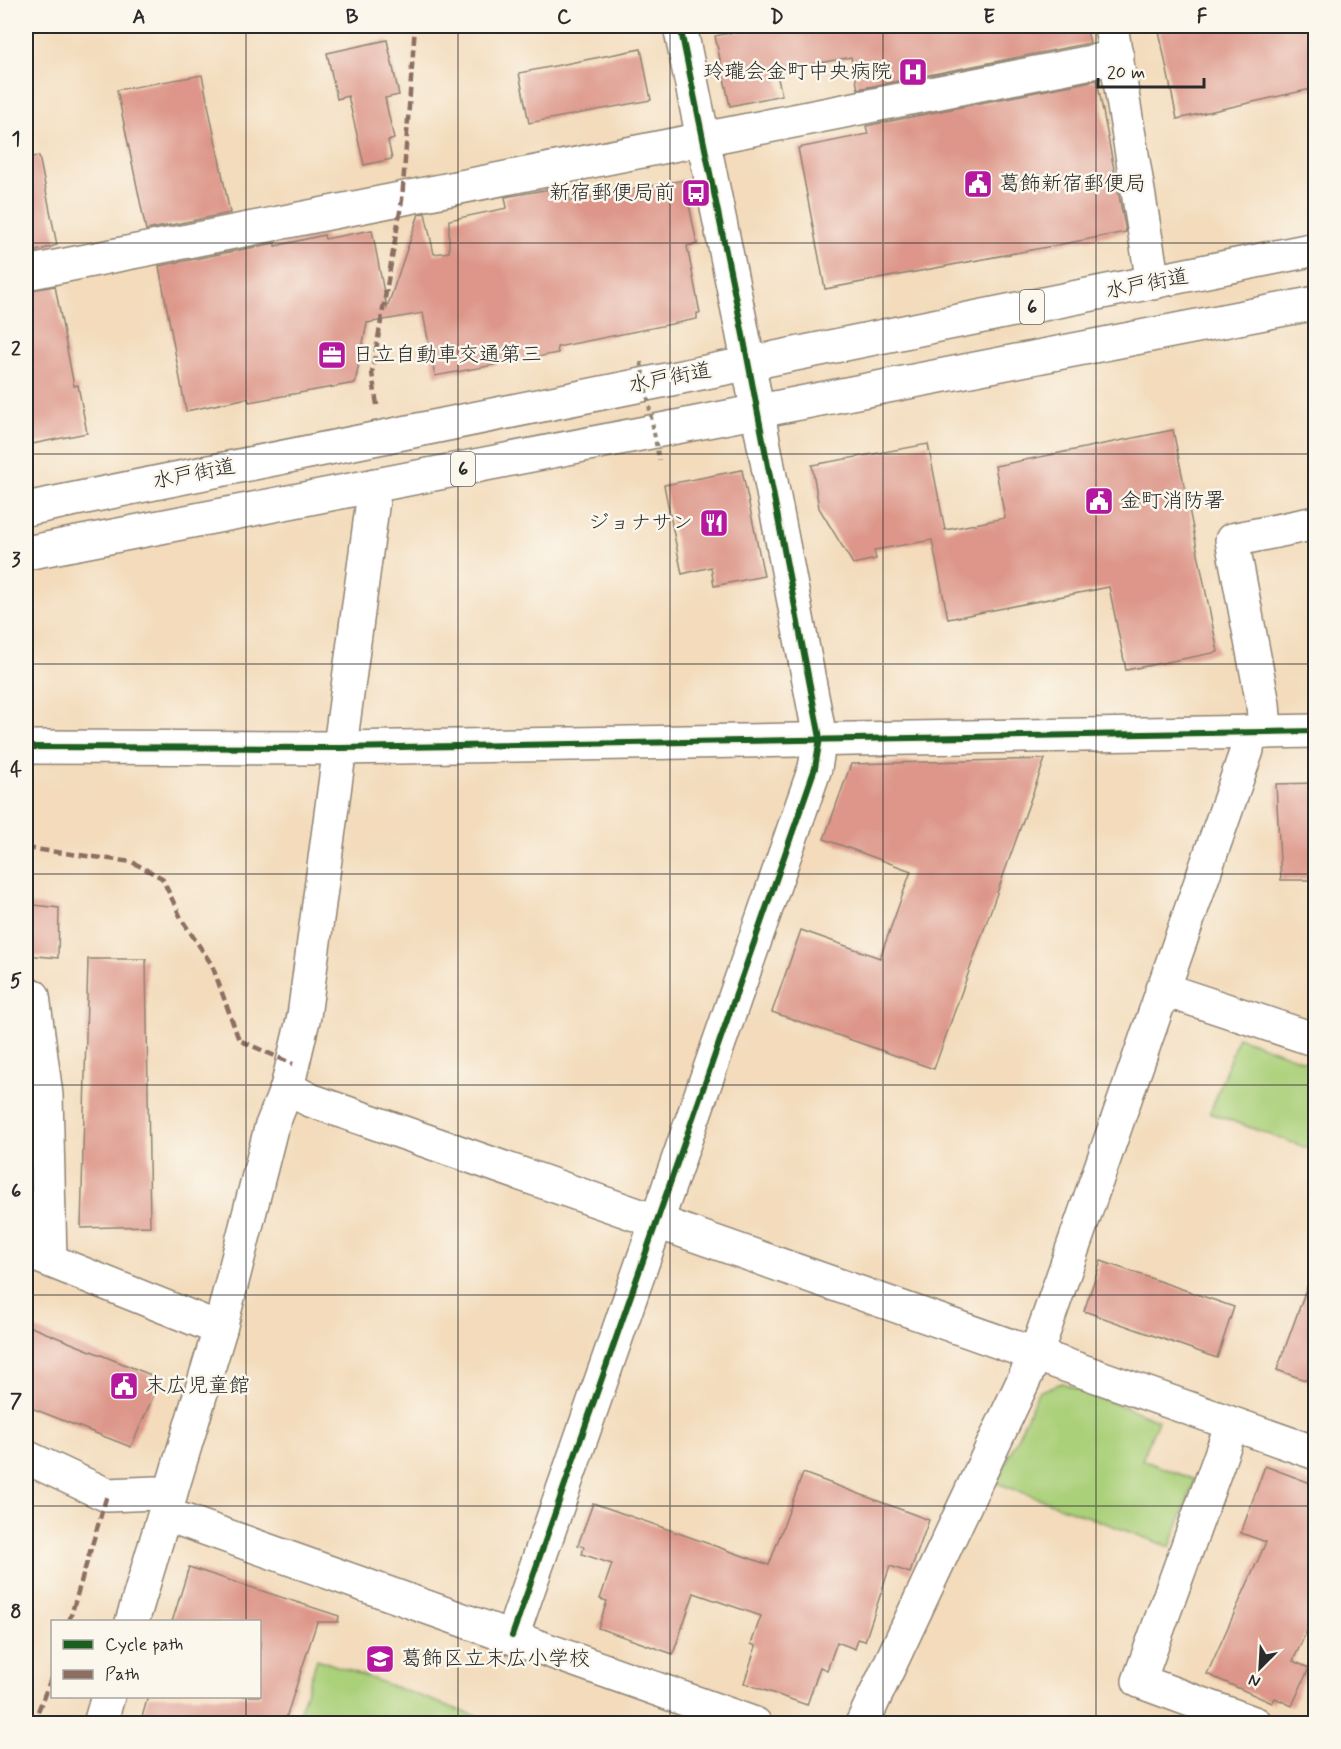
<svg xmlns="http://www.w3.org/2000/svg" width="1341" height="1749" font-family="Mynerve,'Klee One',sans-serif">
<rect width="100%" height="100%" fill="#fbf7ec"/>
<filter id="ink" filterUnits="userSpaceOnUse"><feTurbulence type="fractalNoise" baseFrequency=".0167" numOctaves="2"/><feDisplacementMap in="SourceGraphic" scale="12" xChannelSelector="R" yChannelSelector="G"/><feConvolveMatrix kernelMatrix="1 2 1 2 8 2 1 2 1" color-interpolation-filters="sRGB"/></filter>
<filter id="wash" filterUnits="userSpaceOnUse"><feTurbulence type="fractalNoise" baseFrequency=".008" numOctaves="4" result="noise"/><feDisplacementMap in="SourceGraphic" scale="24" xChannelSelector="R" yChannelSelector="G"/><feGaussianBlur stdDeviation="1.35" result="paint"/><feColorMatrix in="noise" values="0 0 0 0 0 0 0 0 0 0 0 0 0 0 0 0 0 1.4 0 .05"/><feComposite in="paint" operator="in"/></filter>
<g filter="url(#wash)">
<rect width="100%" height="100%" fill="#f3dbbb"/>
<!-- green -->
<g fill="#aad079" stroke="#6a7e52" stroke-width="1.5">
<polygon points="1238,1037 1315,1065 1315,1151 1210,1113"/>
<polygon points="1062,1383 1158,1420 1142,1460 1195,1480 1170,1547 997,1483 1038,1392"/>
<polygon points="317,1659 495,1723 296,1723"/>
</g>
<g id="blocks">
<!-- building -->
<g fill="#dd9689">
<polygon points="763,26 1086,26 1090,43 858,89 851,57 776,71 782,95 730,106 715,36"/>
<polygon points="1158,26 1316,26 1316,88 1177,119"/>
<polygon points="387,40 399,95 385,98 394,139 388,141 392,159 364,165 348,96 337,99 327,53"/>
<polygon points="641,49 651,100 529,123 519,73"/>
<polygon points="202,75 230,213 146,230 117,90"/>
<polygon points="1097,80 1126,232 825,289 798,148 868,134 866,126"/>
<polygon points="39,156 57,245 26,254 26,158"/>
<polygon points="684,180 697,244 687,246 700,313 697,313 697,319 557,347 558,353 435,376 423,313 367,323 355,383 249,402 248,398 186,411 159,266 275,243 275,246 324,235 325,239 372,230 387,308 419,214 425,213 434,254 449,252 449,220 507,208 505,197 567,186 570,201"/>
<polygon points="55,286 74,386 78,385 87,433 32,444 26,407 26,291"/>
<polygon points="1173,430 1218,652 1126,670 1109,587 948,619 932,540 874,550 876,559 853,564 819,508 812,465 928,444 945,530 1005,518 995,466"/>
<polygon points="742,470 764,576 714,586 711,567 682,574 664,485"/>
<polygon points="1045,759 934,1069 772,1012 801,930 880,958 911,871 824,839 851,764"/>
<polygon points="1316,783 1316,880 1281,880 1276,784"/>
<polygon points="26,904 59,908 58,958 26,955"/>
<polygon points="88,959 146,959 150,1226 81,1228"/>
<polygon points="1101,1261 1234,1307 1217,1358 1084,1311"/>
<polygon points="1312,1273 1316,1274 1316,1384 1277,1370"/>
<polygon points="26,1325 161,1379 131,1447 26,1406"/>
<polygon points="1265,1466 1316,1485 1316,1611 1293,1661 1309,1668 1292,1706 1275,1698 1272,1703 1207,1674 1266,1542 1241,1533"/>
<polygon points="803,1473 929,1520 910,1573 890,1566 865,1641 858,1639 855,1649 837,1642 827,1670 820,1667 807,1705 744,1683 756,1646 751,1644 761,1616 694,1593 673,1654 598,1628 607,1601 600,1599 612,1564 582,1554 584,1547 578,1545 593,1503 769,1565"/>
<polygon points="189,1567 339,1616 338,1622 317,1622 284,1724 140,1724 148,1696 260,1696 260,1622 172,1622"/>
</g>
</g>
</g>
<g filter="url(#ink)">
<use href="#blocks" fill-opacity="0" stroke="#8f8373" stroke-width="1.5"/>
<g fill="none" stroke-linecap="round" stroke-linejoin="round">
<!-- minor casing -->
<g stroke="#8f8373" stroke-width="36">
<g id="minor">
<polyline points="1111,26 1153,283"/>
<polyline points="26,273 1117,57"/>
<polyline points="1265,732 1263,704 1232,540 1316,523"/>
<polyline points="26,747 340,748 1316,731"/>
<polyline points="1162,989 1316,1040"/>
<polyline points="26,996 33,996 46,1095 50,1260"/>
<polyline points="287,1088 310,1100 1316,1453"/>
<polyline points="26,1251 220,1329"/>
<polyline points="1232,1424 1139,1681 1256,1724"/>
<polyline points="26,1457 107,1495 156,1493 170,1497"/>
<polyline points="165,1514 755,1724"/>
<polyline points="132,1622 220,1329 271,1128 287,1088 304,1016 375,485"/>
<polyline points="512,1636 815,768 820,738 742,330 680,26"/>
<polyline points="100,1724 108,1696"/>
<polyline points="862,1724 1035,1356 1247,750 1246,732"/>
</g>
</g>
<!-- highway casing -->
<g stroke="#8f8373" stroke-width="36">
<g id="highway">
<polyline points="26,509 1316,249"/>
<polyline points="26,553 1316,303"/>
</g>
</g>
<!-- minor -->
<use href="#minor" stroke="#fff" stroke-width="33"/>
<!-- highway -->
<use href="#highway" stroke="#fff" stroke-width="33"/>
<!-- path-bridge -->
<polyline stroke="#8f8373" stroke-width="4" stroke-dasharray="4.5 4.5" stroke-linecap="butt" points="641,362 659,460"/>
<!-- quiet -->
<g stroke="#8d6e63" stroke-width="4.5" stroke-dasharray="9 4.5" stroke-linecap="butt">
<polyline points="377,405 372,373 402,200 415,26"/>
<polyline points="26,848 132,862 162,878 182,920 212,965 239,1040 293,1064"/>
<polyline points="69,1622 107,1495"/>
<polyline points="33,1724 52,1676"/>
</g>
<!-- cycleway casing -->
<g stroke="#fbf7ec" stroke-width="10">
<g id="cycleway">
<polyline points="26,747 340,748 1316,731"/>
<polyline points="512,1636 815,768 820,738 742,330 680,26"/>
</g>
</g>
<!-- cycleway -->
<use href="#cycleway" stroke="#1b5e20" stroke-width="6"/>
</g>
</g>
<!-- grid -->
<path fill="none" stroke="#2b2b2b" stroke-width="1.5" stroke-opacity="0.55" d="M246,26V1622M458,26V1724M670,26V1724M883,26V1724M1096,26V1724M26,243H1316M26,454H1316M26,664H1316M26,874H1316M26,1085H1316M26,1295H1316M26,1506H1316M246,1696V1724"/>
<!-- icons -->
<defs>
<g id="hospital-square" transform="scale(1.5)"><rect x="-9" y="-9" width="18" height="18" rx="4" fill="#b5179e" stroke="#fbf7ec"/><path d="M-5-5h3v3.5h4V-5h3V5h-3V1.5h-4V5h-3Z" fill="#fff"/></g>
<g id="civic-square" transform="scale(1.5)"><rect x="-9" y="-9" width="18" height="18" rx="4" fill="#b5179e" stroke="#fbf7ec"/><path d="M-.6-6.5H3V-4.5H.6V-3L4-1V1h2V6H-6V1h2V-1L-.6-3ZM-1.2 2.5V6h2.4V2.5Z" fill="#fff"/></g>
<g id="bus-square" transform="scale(1.5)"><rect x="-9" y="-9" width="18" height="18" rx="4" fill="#b5179e" stroke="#fbf7ec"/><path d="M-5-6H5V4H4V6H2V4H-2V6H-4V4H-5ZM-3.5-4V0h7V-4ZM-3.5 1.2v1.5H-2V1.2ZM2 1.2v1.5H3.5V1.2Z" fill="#fff"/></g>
<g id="office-square" transform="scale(1.5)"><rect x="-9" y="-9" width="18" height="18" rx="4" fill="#b5179e" stroke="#fbf7ec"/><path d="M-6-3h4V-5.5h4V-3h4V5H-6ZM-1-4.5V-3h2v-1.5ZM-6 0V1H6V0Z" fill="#fff"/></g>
<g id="restaurant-square" transform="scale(1.5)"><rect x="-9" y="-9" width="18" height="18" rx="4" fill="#b5179e" stroke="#fbf7ec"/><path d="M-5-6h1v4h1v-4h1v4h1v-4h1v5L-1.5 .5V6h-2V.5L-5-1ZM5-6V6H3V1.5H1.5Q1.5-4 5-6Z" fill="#fff"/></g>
<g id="school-square" transform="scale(1.5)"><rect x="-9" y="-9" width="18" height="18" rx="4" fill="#b5179e" stroke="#fbf7ec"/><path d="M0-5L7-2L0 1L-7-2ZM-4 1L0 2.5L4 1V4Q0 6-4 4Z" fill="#fff"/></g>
</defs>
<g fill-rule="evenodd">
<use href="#hospital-square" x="913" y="72"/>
<use href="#civic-square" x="978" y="184"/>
<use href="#bus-square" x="696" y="193"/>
<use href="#office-square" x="332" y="355"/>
<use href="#civic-square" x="1099" y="501"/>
<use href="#restaurant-square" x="714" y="523"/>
<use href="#civic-square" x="124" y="1386"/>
<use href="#school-square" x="380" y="1659"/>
</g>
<g text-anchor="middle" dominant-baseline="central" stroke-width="5" stroke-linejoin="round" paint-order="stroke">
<!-- shield labels -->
<g fill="#fbf7ec" stroke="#696865" stroke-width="1.5">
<rect x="1020" y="290" width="24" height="34" rx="4.5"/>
<rect x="451" y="452" width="24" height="34" rx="4.5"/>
</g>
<g font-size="20" font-weight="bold" fill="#2b2b2b">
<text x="1032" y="307">6</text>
<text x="463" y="469">6</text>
</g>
<!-- poi labels -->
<g font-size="21" fill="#2b2b2b" stroke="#fbf7ec" text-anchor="start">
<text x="892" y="72" text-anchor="end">玲瓏会金町中央病院</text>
<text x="999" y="184">葛飾新宿郵便局</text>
<text x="675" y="193" text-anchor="end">新宿郵便局前</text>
<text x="353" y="355">日立自動車交通第三</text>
<text x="1120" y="501">金町消防署</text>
<text x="693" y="523" text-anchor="end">ジョナサン</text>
<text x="145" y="1386">末広児童館</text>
<text x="401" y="1659">葛飾区立末広小学校</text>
</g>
<!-- street labels -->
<g font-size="21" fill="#2b2b2b" stroke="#fbf7ec">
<text transform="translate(1147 284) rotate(-11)">水戸街道</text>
<text transform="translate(670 378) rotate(-11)">水戸街道</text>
<text transform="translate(194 474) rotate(-11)">水戸街道</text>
</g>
</g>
<!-- margin -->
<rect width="1341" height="1749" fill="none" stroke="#fbf7ec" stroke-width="66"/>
<!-- legend -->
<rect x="51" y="1620" width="210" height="78" fill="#fbf7ec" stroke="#a8a59f" stroke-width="1.5"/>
<rect x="63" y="1640" width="30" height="9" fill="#1b5e20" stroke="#a8a59f" stroke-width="1.5"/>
<text x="105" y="1650" font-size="18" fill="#2b2b2b">Cycle path</text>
<rect x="63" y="1670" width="30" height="9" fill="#8d6e63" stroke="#a8a59f" stroke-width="1.5"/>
<text x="105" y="1680" font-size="18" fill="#2b2b2b">Path</text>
<!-- north arrow -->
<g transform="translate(1260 1668) rotate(204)" stroke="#fbf7ec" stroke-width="4.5" paint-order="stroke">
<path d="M0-4.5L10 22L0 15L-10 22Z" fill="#2b2b2b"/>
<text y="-9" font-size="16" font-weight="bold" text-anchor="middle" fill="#2b2b2b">N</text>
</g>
<!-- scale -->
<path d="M1098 78v9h106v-9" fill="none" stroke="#2b2b2b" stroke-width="3"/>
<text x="1107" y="78" font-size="18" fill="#2b2b2b" stroke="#fbf7ec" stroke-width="4.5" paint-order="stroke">20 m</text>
<rect x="33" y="33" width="1275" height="1683" fill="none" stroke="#2b2b2b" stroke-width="2"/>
<g font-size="20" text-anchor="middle" font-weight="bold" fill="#2b2b2b">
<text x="139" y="23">A</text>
<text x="352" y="23">B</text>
<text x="564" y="23">C</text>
<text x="777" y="23">D</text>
<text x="989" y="23">E</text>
<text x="1202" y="23">F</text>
<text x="16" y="145">1</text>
<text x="16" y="355">2</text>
<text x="16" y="566">3</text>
<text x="16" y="776">4</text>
<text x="16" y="987">5</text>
<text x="16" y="1197">6</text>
<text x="16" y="1407">7</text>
<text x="16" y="1618">8</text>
</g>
</svg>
